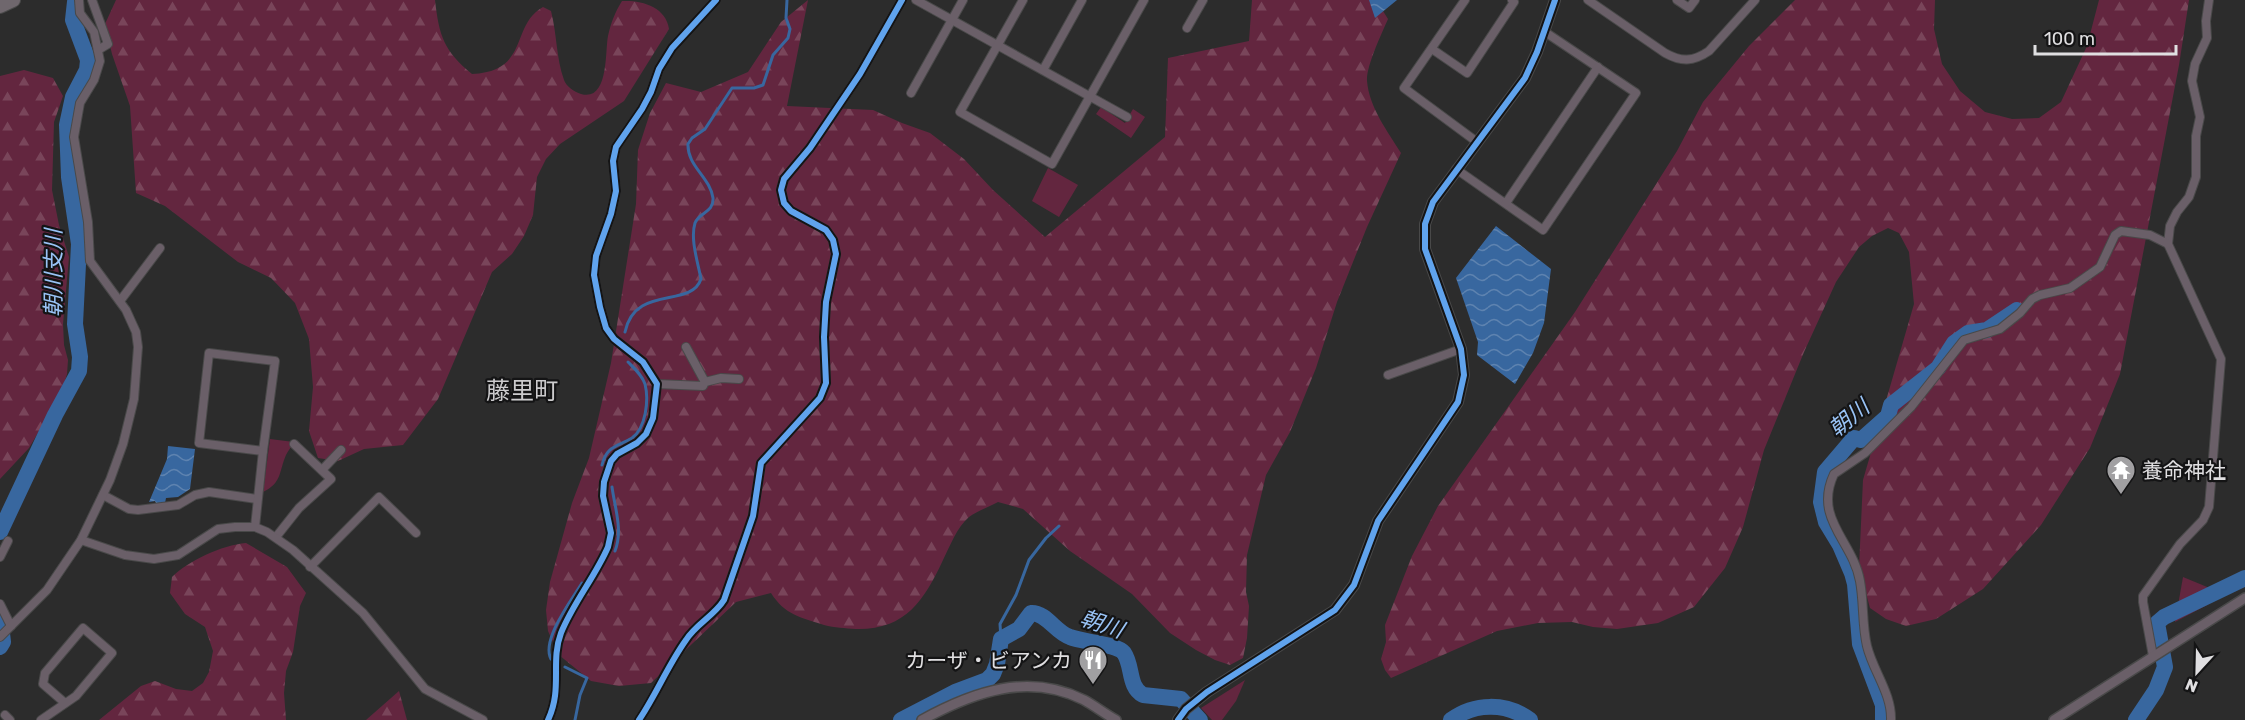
<svg xmlns="http://www.w3.org/2000/svg" width="2245" height="720" font-family="Rubik,'Noto Sans JP',sans-serif">
<defs>
<pattern id="forest-firs" width="22" height="20" patternUnits="userSpaceOnUse" patternTransform="scale(1.5)"><rect width="22" height="20" fill="#63263f"/><path d="M5 1l3.5 6h-7zM16 11l3.5 6h-7z" fill="#79455a"/></pattern>
<pattern id="water-waves" width="16" height="10" patternUnits="userSpaceOnUse" patternTransform="scale(1.5)"><rect width="16" height="10" fill="#38679f"/><path d="M0 5q4-4 8 0t8 0" fill="none" stroke="#5e83b0"/></pattern>
</defs>
<rect width="100%" height="100%" fill="#2c2c2c"/>
<!-- forest -->
<g fill="url(#forest-firs)">
<path d="M116,0H435C439,36 444,51 472,74C530,72 510,25 543,7L551,11C557,34 556,58 564,80C566,86 574,92 581,94C609,102 605,51 608,36C611,23 615,12 622,1C642,0 666,7 669,29L624,101L560,144L546,159L537,177L533,215L524,236L512,254L492,272L438,399L403,445L364,449L338,461L318,458L309,431L313,387L309,339L295,303L271,278L238,262L165,206L136,193L130,106L112,54L105,24Z"/>
<path d="M808,0L787,106L873,110L902,123L930,133L964,159L993,190L1045,237L1165,137L1168,58L1249,41L1252,0H1376L1388,19C1382,33 1366,66 1367,81C1369,107 1388,132 1401,153L1367,227L1337,302L1316,368L1290,432L1266,475L1247,555L1246,592L1249,606L1247,638L1243,658L1230,665L1215,660L1196,650L1170,633L1132,594L1070,551L1023,509L998,502C989,507 977,511 969,517C957,527 950,546 943,560C924,601 905,630 856,629C845,628 835,628 824,625C800,617 785,615 771,593L736,602L651,683L619,686L591,681L559,655L548,631L546,610L550,582L572,503L589,458L611,363L636,204L638,150L650,113L666,83L701,92L748,72L781,22Z"/>
<polygon points="1795,0 1935,0 1934,29 1942,64 1960,91 1985,112 2012,119 2039,118 2061,102 2087,46 2099,0 2189,0 2179,65 2120,374 2090,448 2041,525 1983,589 1936,619 1906,626 1886,619 1870,608 1859,568 1863,480 1914,304 1909,252 1899,233 1888,228 1872,236 1859,247 1836,282 1804,352 1764,450 1743,527 1725,568 1694,607 1658,623 1617,629 1593,627 1572,622 1538,623 1497,631 1391,678 1385,670 1381,659 1386,642 1385,625 1412,556 1438,506 1575,312 1677,151 1703,102 1749,46"/>
<polygon points="24,70 53,78 63,96 54,122 52,190 59,225 69,257 63,324 64,345 68,360 67,374 61,394 29,448 0,479 0,76"/>
<path d="M246,543L287,567L306,593L300,606L293,652L286,671L284,693L286,720H99L141,686L155,681L176,689L192,691L203,683L209,672L213,651L205,627L185,614L170,593L172,577C188,561 222,545 246,543Z"/>
<polygon points="399,691 407,720 366,720"/>
</g>
<!-- green -->
<g fill="#63263f">
<polygon points="1101,107 1125,123 1133,109 1145,117 1131,138 1096,114"/>
<polygon points="1048,168 1078,185 1059,217 1032,201"/>
<path d="M270,439L294,442C292,446 288,451 286,455C279,471 282,483 263,492Z"/>
<polygon points="2183,577 2212,589 2207,605 2175,622"/>
<polygon points="1245,680 1236,701 1222,720 1212,720 1201,708"/>
</g>
<!-- water -->
<g fill="url(#water-waves)">
<polygon points="1369,0 1397,0 1375,18"/>
<polygon points="1496,226 1551,269 1544,323 1533,353 1515,384 1477,355 1478,342 1456,278"/>
<polygon points="168,446 195,449 190,489 178,497 166,498 165,503 156,503 155,501 149,502 167,459"/>
</g>
<g fill="none" stroke-linecap="round" stroke-linejoin="round">
<!-- stream -->
<g stroke="#38679f" stroke-width="3">
<path d="M625,332C635,284 691,309 701,279C698,263 690,239 695,223C699,212 714,213 713,198C710,177 687,166 688,144L692,138L705,129L732,88H754L763,85L773,55L788,38L790,29L786,18L787,0"/>
<path d="M602,465C607,445 618,447 632,438C646,428 649,400 645,384C642,375 635,369 628,362"/>
<path d="M612,487C615,509 623,530 615,551"/>
<polyline points="1001,639 1000,624 1016,595 1029,560 1046,538 1059,526"/>
<path d="M551,659C541,640 571,601 582,583"/>
<polyline points="565,667 587,678 580,695 575,720"/>
</g>
<!-- river -->
<g stroke="#38679f" stroke-width="16">
<polyline points="0,532 55,415 79,371 80,357 75,324 79,244 69,177 67,125 73,97 87,70 88,60 73,20 75,2"/>
<polyline points="0,616 3,642 0,647"/>
<path d="M901,720L955,692L987,680L993,674L997,664L1001,639L1019,629L1031,613C1046,612 1056,633 1070,637C1082,642 1117,644 1124,653C1133,666 1128,687 1143,695L1181,699L1200,720"/>
<path d="M1451,720C1474,703 1506,702 1530,720"/>
<polyline points="1883,720 1883,705 1860,644 1855,584 1852,573 1840,545 1826,522 1821,502 1825,472 1854,438 1861,440 1888,416 1891,405 1938,368 1954,343 1968,333 1987,330 2017,310"/>
<polyline points="2136,720 2156,690 2165,667 2157,623 2164,617 2245,578"/>
</g>
<!-- minor casing -->
<g stroke="#494949" stroke-width="10">
<g id="minor">
<polyline points="92,0 108,44 98,50"/>
<polyline points="916,0 1127,117"/>
<polyline points="1023,0 960,112 1052,164 1144,0"/>
<polyline points="1465,0 1404,88 1477,142"/>
<path d="M1588,0L1665,53C1681,62 1693,62 1709,51L1755,0"/>
<polyline points="1677,0 1689,8 1695,0"/>
<polyline points="1187,28 1203,0"/>
<polyline points="1432,49 1467,73 1514,2 1512,0"/>
<polyline points="1043,70 1082,0"/>
<polyline points="911,93 963,0"/>
<polyline points="1456,169 1543,230 1636,93 1545,32"/>
<polyline points="1506,203 1598,67"/>
<polyline points="120,301 160,248"/>
<polyline points="686,347 705,382"/>
<polygon points="209,353 275,361 263,451 199,443"/>
<polyline points="1388,375 1461,349"/>
<polyline points="657,384 703,386 705,382 721,378 739,379"/>
<polyline points="322,470 341,450"/>
<polyline points="103,495 129,509 138,510 178,505 195,495 209,492 257,499"/>
<polyline points="255,527 263,451"/>
<polyline points="276,537 299,508 331,479 294,444"/>
<polyline points="81,540 125,555 154,559 178,555 218,529 235,527 255,527 267,532 293,550 363,613 425,689 483,720"/>
<polyline points="0,557 8,541"/>
<polyline points="310,567 379,497 416,533"/>
<polyline points="0,604 11,626"/>
<polyline points="0,637 47,590 81,540 110,480 123,444 134,399 138,347 136,332 126,310 90,261 88,222 74,137 80,103 94,80 100,61 94,32 80,13 79,0"/>
<polyline points="2153,656 2143,602 2143,596 2180,544 2203,520 2209,507 2221,359 2168,244 2170,226 2177,212 2189,197 2196,177 2196,136 2200,117 2192,81 2195,64 2207,38 2206,21 2209,0"/>
<polyline points="5,715 10,720"/>
<polyline points="41,720 76,696 112,653 83,628 45,673 43,684 65,703"/>
<path d="M548,720C563,689 550,662 561,633C573,603 595,577 608,547L611,533L603,496L604,482L611,461L617,454L637,443L646,434L653,418L657,384L643,362L614,339L606,328L600,307L594,275L596,256L611,214L616,191L613,161L616,147L642,109L651,92L659,69L672,48L716,0"/>
<path d="M639,720C656,695 668,665 686,640C696,624 714,616 724,600L753,516L761,463L820,398L826,383L824,337L826,302L836,254L833,240L826,230L791,211L784,203L781,190L784,179L810,148L860,74L902,0"/>
<path d="M1891,720C1892,694 1873,671 1867,646C1862,625 1864,602 1860,581C1853,541 1813,519 1834,474L1865,453L1911,407L1964,340L2000,329L2020,313L2032,299L2040,295L2070,288L2100,267L2115,235L2121,231L2150,235L2168,244"/>
</g>
</g>
<!-- tertiary casing -->
<g stroke="#494949" stroke-width="12">
<g id="tertiary">
<path d="M922,720C973,692 1028,672 1084,700C1095,706 1105,714 1116,720"/>
<polyline points="1178,720 1186,709 1207,692 1335,610 1354,585 1378,521 1458,402 1464,375 1461,349 1425,249 1425,224 1433,202 1525,78 1537,52 1555,0"/>
<polyline points="2054,720 2245,598"/>
</g>
</g>
<!-- motorway casing -->
<g stroke="#494949" stroke-width="16">
<polyline id="motorway" points="0,6 13,0"/>
</g>
<!-- minor -->
<use href="#minor" stroke="#6a5f68" stroke-width="8"/>
<!-- tertiary -->
<use href="#tertiary" stroke="#6a5f68" stroke-width="9"/>
<!-- motorway -->
<use href="#motorway" stroke="#6f676d" stroke-width="14"/>
<!-- cycleway casing -->
<g stroke="#141415" stroke-width="10">
<g id="cycleway">
<path d="M548,720C563,689 550,662 561,633C573,603 595,577 608,547L611,533L603,496L604,482L611,461L617,454L637,443L646,434L653,418L657,384L643,362L614,339L606,328L600,307L594,275L596,256L611,214L616,191L613,161L616,147L642,109L651,92L659,69L672,48L716,0"/>
<path d="M639,720C656,695 668,665 686,640C696,624 714,616 724,600L753,516L761,463L820,398L826,383L824,337L826,302L836,254L833,240L826,230L791,211L784,203L781,190L784,179L810,148L860,74L902,0"/>
<polyline points="1178,720 1186,709 1207,692 1335,610 1354,585 1378,521 1458,402 1464,375 1461,349 1425,249 1425,224 1433,202 1525,78 1537,52 1555,0"/>
</g>
</g>
<!-- cycleway -->
<use href="#cycleway" stroke="#60a3ed" stroke-width="6"/>
</g>
<!-- icons -->
<defs>
<g id="temple-pin" transform="scale(1.5)"><path d="M0 17L-7.5 6A9.5 9.5 0 1 1 7.5 6Z" fill="#a1a0a2" stroke="#141415"/><path d="M0-6L5-2H3V0L6.5 2.5H4V6H1.5V3h-3V6H-4V2.5H-6.5L-3 0V-2H-5Z" fill="#fff"/></g>
<g id="restaurant-pin" transform="scale(1.5)"><path d="M0 17L-7.5 6A9.5 9.5 0 1 1 7.5 6Z" fill="#a1a0a2" stroke="#141415"/><path d="M-5-6h1v4h1v-4h1v4h1v-4h1v5L-1.5 .5V6h-2V.5L-5-1ZM5-6V6H3V1.5H1.5Q1.5-4 5-6Z" fill="#fff"/></g>
</defs>
<g fill-rule="evenodd">
<use href="#temple-pin" x="2121" y="470"/>
<use href="#restaurant-pin" x="1093" y="660"/>
</g>
<g text-anchor="middle" dominant-baseline="central" stroke-width="4.5" stroke-linejoin="round" paint-order="stroke">
<!-- poi labels -->
<g font-size="21" fill="#e0dfe1" stroke="#141415" text-anchor="start">
<text x="2142" y="470">養命神社</text>
<text x="1072" y="660" text-anchor="end">カーザ・ビアンカ</text>
</g>
<!-- water labels -->
<g font-size="22" font-style="italic" fill="#99c3f6" stroke="#141415">
<text transform="translate(53 273) rotate(-90)">朝川支川</text>
<text transform="translate(1849 418) rotate(-39)">朝川</text>
<text transform="translate(1102 624) rotate(19)">朝川</text>
</g>
<!-- quarter labels -->
<g font-size="24" fill="#cccbcd" stroke="#141415">
<text x="522" y="391">藤里町</text>
</g>
</g>
<!-- north arrow -->
<g transform="translate(2197 672) rotate(202)" stroke="#141415" stroke-width="4.5" paint-order="stroke">
<path d="M0-4.5L10 22L0 15L-10 22Z" fill="#e0dfe1"/>
<text y="-9" font-size="16" font-weight="bold" text-anchor="middle" fill="#e0dfe1">N</text>
</g>
<!-- scale -->
<path d="M2035 45v9h141v-9" fill="none" stroke="#e0dfe1" stroke-width="3"/>
<text x="2044" y="45" font-size="18" fill="#e0dfe1" stroke="#141415" stroke-width="4.5" paint-order="stroke">100 m</text>
</svg>
